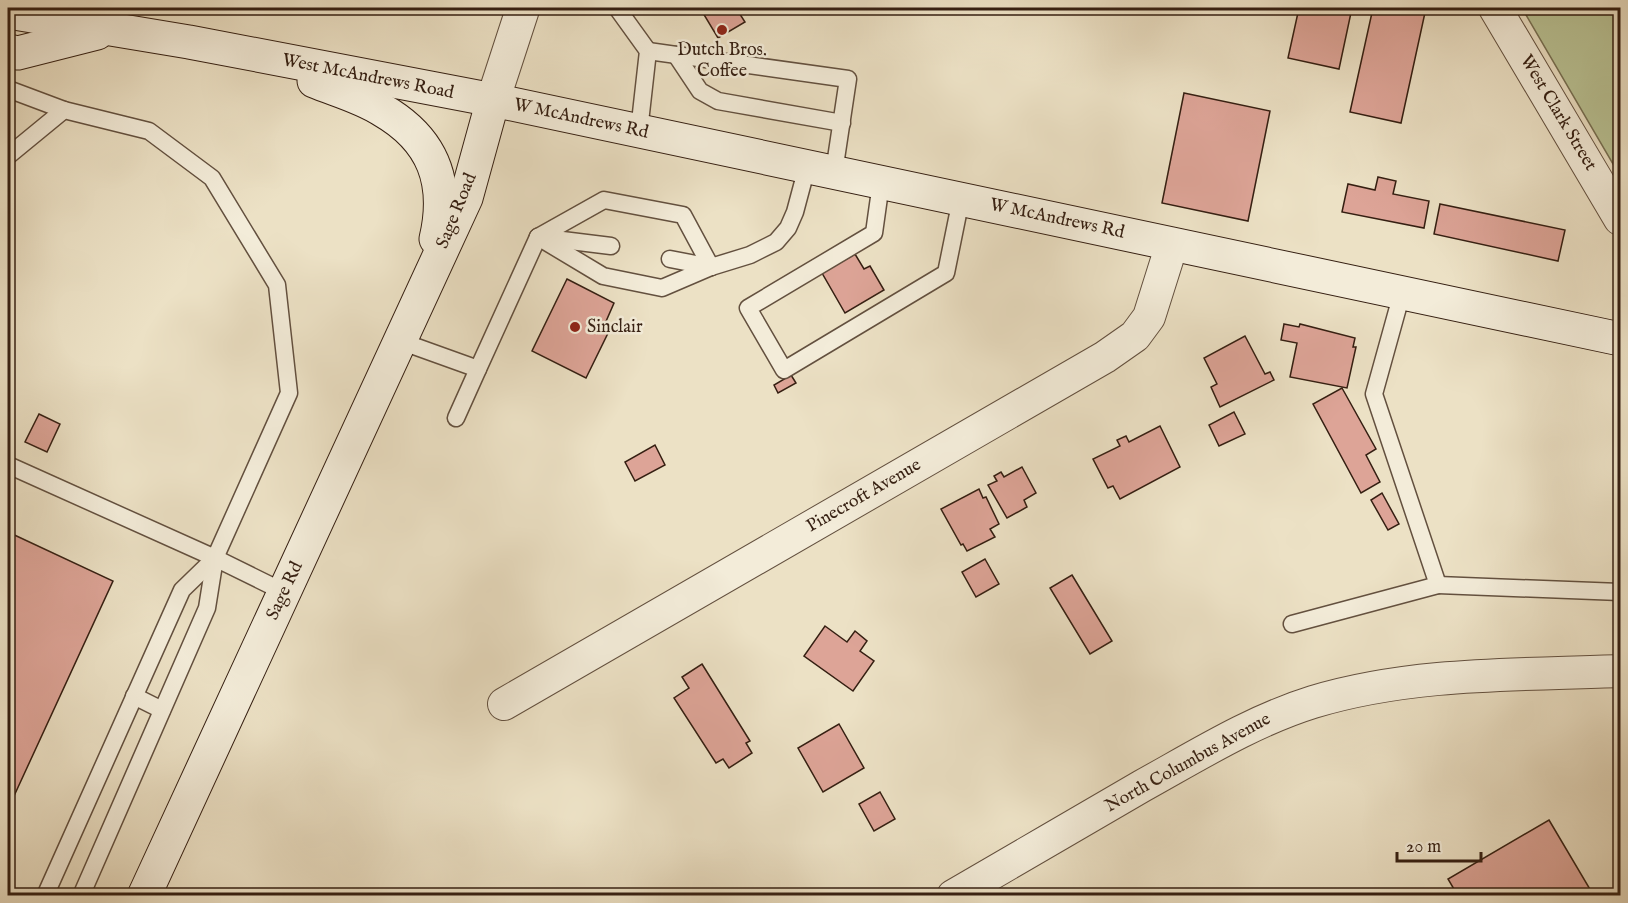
<svg xmlns="http://www.w3.org/2000/svg" width="1628" height="903" font-family="'IM FELL English',serif">
<rect width="100%" height="100%" fill="#ece1c5"/>
<filter id="stains"><feTurbulence type="fractalNoise" baseFrequency=".00333" numOctaves="4"/><feColorMatrix values="0 0 0 0 .2 0 0 0 0 .09 0 0 0 0 .02 0 0 0 .5 -.17"/></filter>
<radialGradient id="worn" r=".72"><stop offset=".6" stop-color="#630" stop-opacity="0"/><stop offset="1" stop-color="#630" stop-opacity=".3"/></radialGradient>
<!-- green -->
<polygon fill="#b9c294" stroke="#777053" stroke-width="1.5" points="1522,8 1620,8 1620,176"/>
<!-- building -->
<g fill="#dda497" stroke="#351f12" stroke-width="1.5">
<polygon points="700,8 736,8 745,22 718,38"/>
<polygon points="1299,8 1352,8 1339,69 1288,58"/>
<polygon points="1373,8 1426,8 1401,123 1350,112"/>
<polygon points="1184,93 1270,111 1248,221 1162,203"/>
<polygon points="1378,177 1396,181 1393,194 1429,201 1424,228 1342,212 1348,184 1375,190"/>
<polygon points="1440,204 1565,230 1558,261 1434,234"/>
<polygon points="855,254 864,269 870,266 884,290 845,313 822,273"/>
<polygon points="567,279 614,303 604,326 610,329 586,378 532,351"/>
<polygon points="1284,324 1299,327 1300,324 1355,338 1353,347 1356,347 1347,388 1290,377 1297,343 1281,340"/>
<polygon points="1245,336 1265,374 1270,372 1274,380 1220,407 1211,387 1217,384 1204,358"/>
<polygon points="791,375 796,383 778,393 774,385"/>
<polygon points="1342,388 1376,449 1366,455 1380,482 1361,493 1313,404"/>
<polygon points="1234,412 1245,434 1219,446 1209,425"/>
<polygon points="39,414 60,424 47,452 25,442"/>
<polygon points="1160,426 1180,467 1120,499 1113,486 1108,488 1093,459 1120,446 1117,440 1126,436 1129,442"/>
<polygon points="655,445 665,465 635,481 625,462"/>
<polygon points="1022,467 1036,493 1024,500 1027,507 1007,518 988,485 997,481 994,476 1001,472 1004,477"/>
<polygon points="979,489 983,498 986,497 999,524 990,529 995,537 967,551 963,544 961,545 941,509"/>
<polygon points="1382,493 1399,524 1388,530 1371,500"/>
<polygon points="8,532 113,581 8,809"/>
<polygon points="985,559 999,584 976,597 962,572"/>
<polygon points="1072,575 1112,641 1090,654 1050,588"/>
<polygon points="825,626 847,642 855,631 867,641 860,651 874,661 853,691 804,656"/>
<polygon points="702,664 750,741 746,743 752,753 729,768 723,759 716,763 674,698 689,688 682,677"/>
<polygon points="839,724 864,768 823,792 798,748"/>
<polygon points="880,792 895,819 874,831 859,804"/>
<polygon points="1549,820 1594,896 1458,896 1448,879"/>
</g>
<g fill="none" stroke-linecap="round" stroke-linejoin="round">
<!-- service casing -->
<g stroke="#63503f" stroke-width="19">
<g id="service">
<polyline points="617,8 648,51 639,131"/>
<polyline points="648,51 848,79 834,172"/>
<polyline points="676,55 700,91 718,101 842,123"/>
<polyline points="8,89 64,110"/>
<polyline points="8,156 64,110 149,131 212,178 277,285 289,393 215,558 182,590 45,896"/>
<polyline points="881,183 874,233 748,308 784,370 946,273 961,199"/>
<polyline points="538,237 603,276 662,288 711,267 750,255 776,242 788,228 795,212 807,167"/>
<polyline points="538,237 604,200 683,215 711,267"/>
<polyline points="670,259 711,267"/>
<polyline points="400,341 478,369 538,237 611,246"/>
<polyline points="456,418 478,369"/>
<polyline points="8,465 215,558"/>
<polyline points="1438,585 1620,592"/>
<polyline points="1292,624 1438,585 1374,394 1402,293"/>
<polyline points="134,696 162,710"/>
<polyline points="81,896 207,608 215,558 284,592"/>
</g>
</g>
<!-- minor casing -->
<g stroke="#63503f" stroke-width="34">
<g id="minor">
<polyline points="1495,8 1620,219"/>
<polyline points="504,704 1105,357 1135,336 1149,317 1172,244"/>
<path d="M953,896C1016,859 1079,823 1142,786C1198,755 1252,721 1313,702C1412,672 1519,675 1620,671"/>
</g>
</g>
<!-- tertiary casing -->
<g stroke="#63503f" stroke-width="35">
<polyline id="tertiary" points="493,100 523,8"/>
</g>
<!-- secondary casing -->
<g stroke="#351f12" stroke-width="35">
<g id="secondary">
<polyline points="8,12 189,42 493,100 1620,339"/>
<polyline points="8,51 18,53 97,33"/>
<path d="M314,81C336,90 362,97 382,110C434,140 449,183 436,239"/>
<polyline points="144,896 466,198 493,100"/>
</g>
</g>
<!-- service -->
<use href="#service" stroke="#f3ecd9" stroke-width="16"/>
<!-- minor -->
<use href="#minor" stroke="#f3ecd9" stroke-width="32"/>
<!-- tertiary -->
<use href="#tertiary" stroke="#f3ecd9" stroke-width="33"/>
<!-- secondary -->
<use href="#secondary" stroke="#f3ecd9" stroke-width="33"/>
</g>
<!-- markers -->
<g fill="#8f2418" stroke="#f3ecd9" stroke-width="2">
<circle cx="722" cy="30" r="6"/>
<circle cx="575" cy="327" r="6"/>
</g>
<g text-anchor="middle" dominant-baseline="central" stroke-width="5" stroke-linejoin="round" paint-order="stroke">
<!-- poi labels -->
<g font-size="18" fill="#351f12" stroke="#f3ecd9">
<text x="722" y="50">Dutch Bros.<tspan x="722" dy="21">Coffee</tspan></text>
<text x="587" y="327" text-anchor="start">Sinclair</text>
</g>
<!-- street labels -->
<g font-size="18" fill="#351f12" stroke="#f3ecd9">
<text transform="translate(368 77) rotate(11)">West McAndrews Road</text>
<text transform="translate(1558 113) rotate(59)">West Clark Street</text>
<text transform="translate(581 119) rotate(12)">W McAndrews Rd</text>
<text transform="translate(457 211) rotate(-68)">Sage Road</text>
<text transform="translate(1057 219) rotate(12)">W McAndrews Rd</text>
<text transform="translate(864 496) rotate(-30)">Pinecroft Avenue</text>
<text transform="translate(285 591) rotate(-65)">Sage Rd</text>
<text transform="translate(1188 763) rotate(-29)">North Columbus Avenue</text>
</g>
</g>
<!-- margin -->
<rect width="1628" height="903" fill="none" stroke="#ece1c5" stroke-width="30"/>
<rect x="9" y="9" width="1610" height="885" fill="none" stroke="#351f12" stroke-width="3"/>
<rect x="15" y="15" width="1598" height="873" fill="none" stroke="#351f12" stroke-width="1.5"/>
<!-- scale -->
<path d="M1397 852v9h84v-9" fill="none" stroke="#351f12" stroke-width="3"/>
<text x="1406" y="852" font-size="18" fill="#351f12" stroke="#f3ecd9" stroke-width="4.5" paint-order="stroke">20 m</text>
<rect width="100%" height="100%" filter="url(#stains)"/>
<rect width="100%" height="100%" fill="url(#worn)"/>
</svg>
